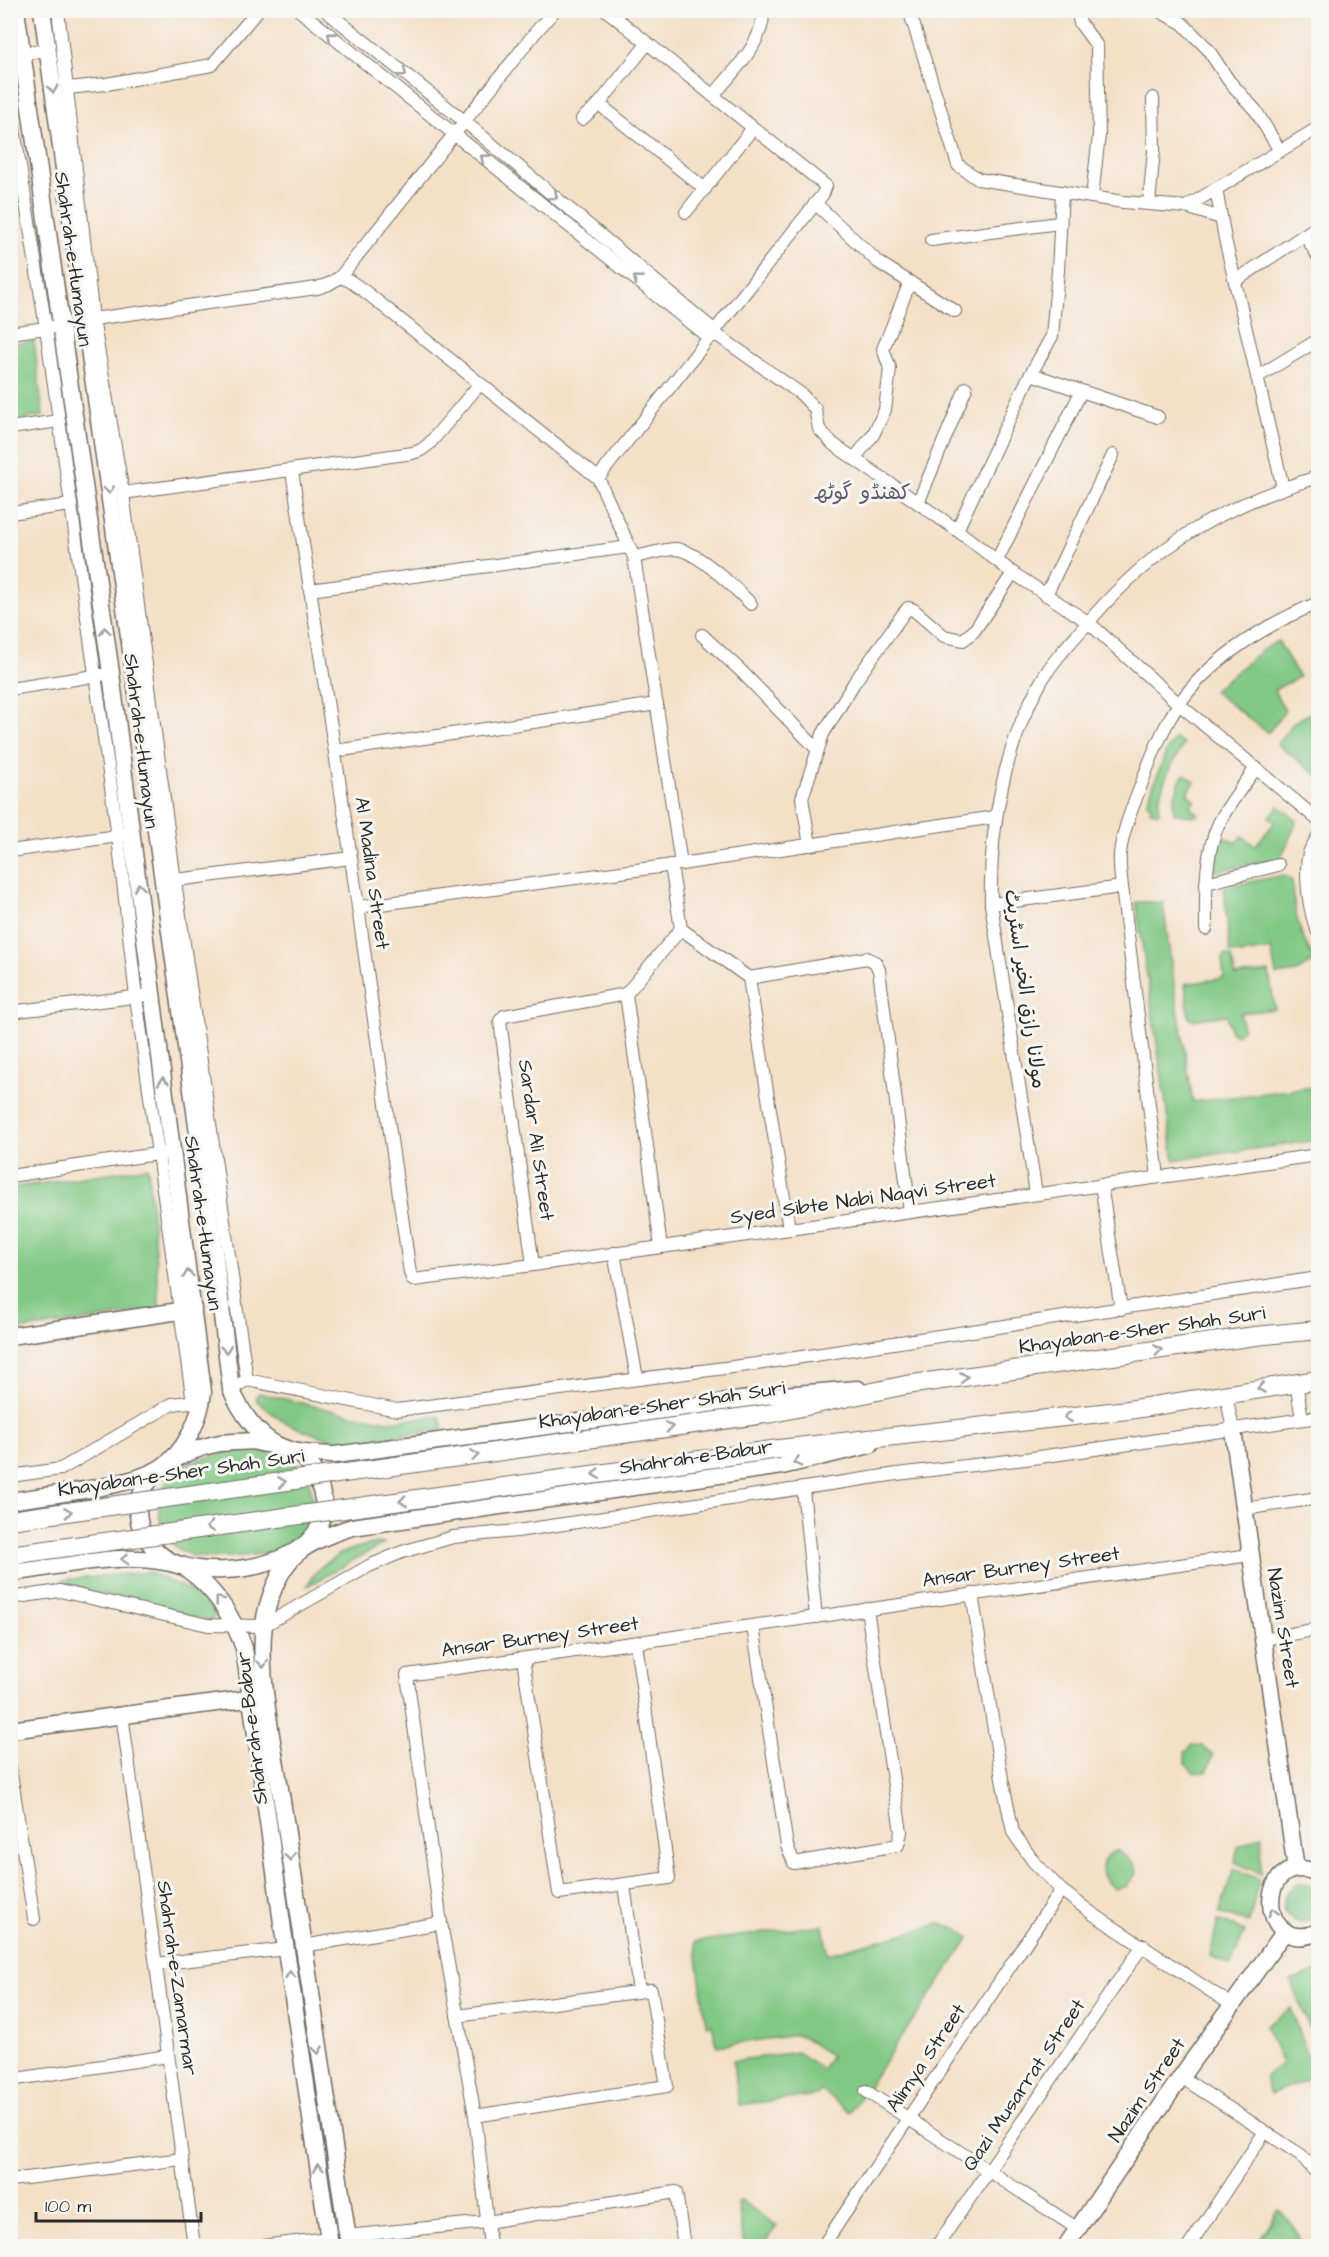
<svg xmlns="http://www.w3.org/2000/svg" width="1329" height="2257" font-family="'Architects Daughter','Playpen Sans Arabic',sans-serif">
<rect width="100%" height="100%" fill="#f6f6f2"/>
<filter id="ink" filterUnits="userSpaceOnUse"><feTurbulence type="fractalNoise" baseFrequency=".0167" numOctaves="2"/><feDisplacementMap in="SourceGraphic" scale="12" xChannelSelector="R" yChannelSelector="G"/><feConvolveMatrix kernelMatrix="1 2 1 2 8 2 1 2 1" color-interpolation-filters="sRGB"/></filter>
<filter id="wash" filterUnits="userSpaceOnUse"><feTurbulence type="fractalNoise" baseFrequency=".008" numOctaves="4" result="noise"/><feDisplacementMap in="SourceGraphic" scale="24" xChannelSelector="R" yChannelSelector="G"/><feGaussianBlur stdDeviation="1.35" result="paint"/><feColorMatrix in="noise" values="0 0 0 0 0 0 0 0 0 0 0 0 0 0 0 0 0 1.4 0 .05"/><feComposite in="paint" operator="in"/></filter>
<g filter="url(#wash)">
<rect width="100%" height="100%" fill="#f4e0c7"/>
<!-- green -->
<g fill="#80c884" stroke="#567a58" stroke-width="1.5">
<polygon points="34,341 43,416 11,421 11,344"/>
<polygon points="1278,641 1299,677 1274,690 1285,711 1268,733 1213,691 1263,649"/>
<polygon points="1318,709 1318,776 1277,744 1294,722"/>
<path d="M1175,738L1184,744C1172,764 1157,789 1159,813L1150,811L1151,805L1147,803L1166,752Z"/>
<polygon points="1185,774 1195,782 1187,794 1195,800 1190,807 1198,814 1196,816 1175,814 1173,808 1174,799 1181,778"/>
<polygon points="1279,806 1297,821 1281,858 1212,872 1222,836 1236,843 1242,836 1255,846 1275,822 1269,817"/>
<path d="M1279,876H1286L1292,881C1294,912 1298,933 1315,960L1297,972L1276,975L1271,949L1242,954L1230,952L1224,887Z"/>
<polygon points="1136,902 1163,902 1172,971 1193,1102 1314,1087 1318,1120 1318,1140 1174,1160"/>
<polygon points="1225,955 1232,957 1235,976 1269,972 1275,1009 1240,1013 1243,1028 1238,1035 1231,1033 1227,1015 1192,1020 1189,1018 1185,984 1224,978 1222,960"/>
<polygon points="148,1167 160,1310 11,1331 11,1188"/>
<polygon points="259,1393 335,1411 388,1421 440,1416 443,1430 341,1443 300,1429 281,1420 257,1401 256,1396"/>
<path d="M242,1450C257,1452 273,1452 287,1458C323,1476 319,1530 284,1547C269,1554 247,1556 231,1557C217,1557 203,1559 190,1555C154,1542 149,1493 177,1470C189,1460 226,1453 242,1450Z"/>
<path d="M376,1543H385L307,1586C320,1558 348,1549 376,1543Z"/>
<polygon points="148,1572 199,1595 212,1606 214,1617 209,1621 64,1584 63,1580"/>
<polygon points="1192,1745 1202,1746 1213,1755 1207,1772 1195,1773 1185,1764 1185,1753"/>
<polygon points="1262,1835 1261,1874 1235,1862 1238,1847"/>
<path d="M1118,1850L1133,1863L1137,1872L1127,1886L1114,1889C1098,1877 1097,1857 1118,1850Z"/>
<polygon points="1234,1868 1259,1880 1249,1923 1219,1913"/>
<circle cx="1302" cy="1903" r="19"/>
<polygon points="1218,1920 1245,1931 1231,1965 1210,1956"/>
<path d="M940,1924C953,1926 961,1928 969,1939L850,2112L821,2090L817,2095L739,2105L733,2061L797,2052L822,2069L831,2056L807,2040L796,2035L717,2046L712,2024L706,2025L695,1942L823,1925L828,1954Z"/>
<polygon points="1318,1971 1318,2030 1311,2032 1291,1981"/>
<polygon points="1291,2008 1314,2077 1270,2094 1264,2077 1282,2064 1266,2026"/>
<polygon points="742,2201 777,2226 762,2246 744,2246 738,2202"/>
<path d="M1279,2210C1291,2221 1297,2231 1302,2246H1255Z"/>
</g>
</g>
<g filter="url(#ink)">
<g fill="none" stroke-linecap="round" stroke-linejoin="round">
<!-- street casing -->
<g stroke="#716a62" stroke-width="14">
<g id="street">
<polyline points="58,10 93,319 123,493 175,881 247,1380 231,1389"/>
<polyline points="299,10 708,337 716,336"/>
<polyline points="325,10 464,121 714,330 717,335 801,394 815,409 819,429 833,444 957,530 1013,573 1088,622 1179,704 1318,820"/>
<polyline points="909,10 958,165 978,179 1123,202 1186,207 1221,218"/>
<polyline points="1077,10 1080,23 1097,46 1099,135 1092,197"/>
<polyline points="1157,10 1182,23 1207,48 1229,81 1256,111 1280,151"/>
<polyline points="10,55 48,50"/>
<polyline points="68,88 106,84 212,65 258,10"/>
<path d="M713,96C732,72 765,43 763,10"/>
<polyline points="10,104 46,328 118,837 136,997 193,1403"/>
<polyline points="599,104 705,189"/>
<polyline points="582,119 599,104 647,44"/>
<polyline points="1216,189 1225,239 1283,488"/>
<polyline points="815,203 878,262 955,311"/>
<polyline points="1149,204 1154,150 1153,98"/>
<polyline points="1186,207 1318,128"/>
<polyline points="686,212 753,128"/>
<polyline points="1305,235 1318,256"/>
<polyline points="931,240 1059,223"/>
<polyline points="340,277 350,281 367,293 598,478 634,557 681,864"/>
<polyline points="1235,281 1318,226"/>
<polyline points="93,319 317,288 329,284 340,277 535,33 555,10"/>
<polyline points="10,333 53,327"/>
<polyline points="1031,374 1158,417"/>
<polyline points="1257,377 1318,340"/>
<polyline points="10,428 59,421"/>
<polyline points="854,459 873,435 885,410 890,368 883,349 910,282"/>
<polyline points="292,471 351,858 410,1273 413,1280 533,1265 1318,1155"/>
<polyline points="598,478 823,194 826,186 606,10"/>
<polyline points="123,493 413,453 421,450 429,444 479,385"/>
<polyline points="918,503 966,388"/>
<polyline points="10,513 71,505"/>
<polyline points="957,530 1027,381 1052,336 1058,271 1062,192"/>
<path d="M634,557C647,555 663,549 676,549C698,551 735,588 751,604"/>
<polyline points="997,560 1081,392"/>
<polyline points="310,590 629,547"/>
<polyline points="1046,595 1113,455"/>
<polyline points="702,635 740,670 818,750"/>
<polyline points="10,689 101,675"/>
<polyline points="335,751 657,704"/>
<path d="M1318,836C1316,841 1311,847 1309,853C1304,873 1309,914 1318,932"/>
<polyline points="810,845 802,798 823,734 854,683 903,614 908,608 914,610 944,636 963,640 974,631 1013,573"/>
<polyline points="10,851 125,835"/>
<polyline points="671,865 681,929 749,978 789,1229"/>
<polyline points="168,881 351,858"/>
<polyline points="1206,883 1278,865"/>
<polyline points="991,904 1122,887"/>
<polyline points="358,907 681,864 995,817"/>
<path d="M1206,929C1206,894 1204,855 1219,823C1229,803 1243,786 1256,768"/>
<polyline points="749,978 867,958 875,962 879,970 910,1212"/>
<polyline points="10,1012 142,996"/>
<polyline points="10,1176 163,1153"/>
<path d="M1158,1177L1122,887C1121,876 1119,865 1120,854C1122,833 1132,808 1140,788C1148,765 1157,742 1169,720C1199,665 1262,626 1318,603"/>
<polyline points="1101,1185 1121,1309"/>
<path d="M1036,1194L991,904C989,829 1004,745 1042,680C1055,657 1074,639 1091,619C1157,543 1222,506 1318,477"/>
<polyline points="661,1247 626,994 681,929"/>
<polyline points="614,1253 637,1378"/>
<polyline points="533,1265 500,1021 504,1016 626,994"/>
<polyline points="247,1380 397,1410 756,1364 1318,1278"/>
<polyline points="1296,1382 1302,1419"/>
<polyline points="1226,1394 1233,1430"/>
<polyline points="10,1476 61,1469 172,1404 198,1401"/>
<polyline points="803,1489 816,1617"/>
<polyline points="1244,1509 1318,1498"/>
<polyline points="972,1594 1002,1779 1013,1832 1033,1861 1061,1890 1093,1914 1232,2005"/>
<polyline points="10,1598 60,1591 208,1625 263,1626 369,1566 402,1552 453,1537 517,1531 897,1474 1025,1459 1318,1417"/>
<polyline points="753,1626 787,1846 794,1863 898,1845 901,1832 867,1609"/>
<polyline points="1264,1639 1318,1629"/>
<polyline points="523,1659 559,1893 669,1878 636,1643"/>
<polyline points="122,1714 194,2246"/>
<polyline points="10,1767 34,1919"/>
<polyline points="624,1885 639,1991"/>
<polyline points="303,1946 441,1923"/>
<polyline points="156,1964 286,1949"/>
<polyline points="457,2016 651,1990 667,2086 475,2116"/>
<polyline points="1181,2077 1301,2155 1318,2175"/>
<polyline points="10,2080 168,2056"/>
<polyline points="866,2091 1078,2229"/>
<polyline points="10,2180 182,2159"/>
<polyline points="347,2236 487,2222 676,2192 684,2246"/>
<polyline points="262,2246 329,2238"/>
<polyline points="490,2246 475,2116 441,1923 407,1675 1250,1555"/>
<polyline points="823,2246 1061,1890"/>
<polyline points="937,2246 1143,1945"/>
<polyline points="1189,2246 1264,2133"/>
</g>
</g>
<!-- secondary casing -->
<g stroke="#716a62" stroke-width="19">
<g id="secondary">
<path d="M42,10L213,1241L231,1389C240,1410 257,1436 279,1446C294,1454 317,1454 335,1455L771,1396L858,1389"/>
<polyline points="10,1336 193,1309"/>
<polyline points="1233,1430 1296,1869"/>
<path d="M252,1441C269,1445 290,1447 304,1458C313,1466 318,1479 321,1490C342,1560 231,1580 184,1566C164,1561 149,1547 141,1528C124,1480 181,1450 220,1443C230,1442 241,1442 252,1441Z"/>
<path d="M10,1501C50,1494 130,1488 162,1467C186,1451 200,1419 203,1392L111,673L16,10"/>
<path d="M10,1573C63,1566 130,1549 181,1566C186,1567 191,1573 196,1576C220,1596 234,1620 244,1648L283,1930L330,2246"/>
<polyline points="10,1730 262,1697"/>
<path d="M1318,1873C1254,1847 1257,1959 1318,1932"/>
<path d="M349,2246C327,2100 304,1954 283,1807C275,1753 252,1656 268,1605C283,1554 304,1543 352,1527L782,1466L870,1445"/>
<polyline points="1066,2246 1181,2077 1285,1931"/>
</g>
</g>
<!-- primary casing -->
<g stroke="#716a62" stroke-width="20">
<g id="primary">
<polyline points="773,1413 906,1385 1255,1336 1318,1330"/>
<polyline points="779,1449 1128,1410 1318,1380"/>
</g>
</g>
<!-- street -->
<use href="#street" stroke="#fff" stroke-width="12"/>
<!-- secondary -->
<use href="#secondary" stroke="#fff" stroke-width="16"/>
<!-- primary -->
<use href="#primary" stroke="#fff" stroke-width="18"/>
<!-- primary-bridge casing -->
<g stroke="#716a62" stroke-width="20" stroke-linecap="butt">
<g id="primary-bridge">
<polyline points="10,1520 773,1413"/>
<polyline points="10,1555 779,1449"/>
</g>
</g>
<!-- primary-bridge -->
<use href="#primary-bridge" stroke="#fff" stroke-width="18"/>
</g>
<!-- one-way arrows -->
<defs><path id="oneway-chevron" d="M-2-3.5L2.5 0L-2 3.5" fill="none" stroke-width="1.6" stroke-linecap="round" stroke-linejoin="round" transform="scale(1.5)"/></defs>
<g stroke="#a0a0a0">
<use href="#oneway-chevron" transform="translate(331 36) rotate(-141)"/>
<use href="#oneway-chevron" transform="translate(403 73) rotate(38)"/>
<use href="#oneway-chevron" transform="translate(53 89) rotate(82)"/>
<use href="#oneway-chevron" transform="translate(484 158) rotate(-141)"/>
<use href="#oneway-chevron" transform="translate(554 196) rotate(40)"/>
<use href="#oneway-chevron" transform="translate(637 279) rotate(-141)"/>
<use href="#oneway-chevron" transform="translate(109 490) rotate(82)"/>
<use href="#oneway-chevron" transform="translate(105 631) rotate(-98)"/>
<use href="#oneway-chevron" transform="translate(139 887) rotate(-97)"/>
<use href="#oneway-chevron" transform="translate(163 1081) rotate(-97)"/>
<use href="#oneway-chevron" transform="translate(188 1274) rotate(-98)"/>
<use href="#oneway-chevron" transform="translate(226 1349) rotate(83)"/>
<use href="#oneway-chevron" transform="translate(1158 1350) rotate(-8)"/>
<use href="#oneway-chevron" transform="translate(964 1377) rotate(-8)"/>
<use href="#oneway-chevron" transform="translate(1261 1388) rotate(171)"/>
<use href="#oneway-chevron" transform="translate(1068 1417) rotate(173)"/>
<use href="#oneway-chevron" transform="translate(669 1427) rotate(-8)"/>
<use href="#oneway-chevron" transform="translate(475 1455) rotate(-8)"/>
<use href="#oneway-chevron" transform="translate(797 1462) rotate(167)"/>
<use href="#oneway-chevron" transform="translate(596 1474) rotate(172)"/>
<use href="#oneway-chevron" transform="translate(282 1482) rotate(-8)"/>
<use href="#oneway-chevron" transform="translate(403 1501) rotate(172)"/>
<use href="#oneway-chevron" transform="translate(68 1512) rotate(-8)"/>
<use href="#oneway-chevron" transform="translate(210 1527) rotate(172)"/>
<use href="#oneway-chevron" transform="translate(125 1559) rotate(178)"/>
<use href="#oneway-chevron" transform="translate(219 1600) rotate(-128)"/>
<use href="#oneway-chevron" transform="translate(263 1664) rotate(85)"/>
<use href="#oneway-chevron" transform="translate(290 1857) rotate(82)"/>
<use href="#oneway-chevron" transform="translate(1273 1912) rotate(-105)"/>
<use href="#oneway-chevron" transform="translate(290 1975) rotate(-98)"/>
<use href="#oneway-chevron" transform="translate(318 2050) rotate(81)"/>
<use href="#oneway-chevron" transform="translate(318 2168) rotate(-98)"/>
</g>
</g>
<g text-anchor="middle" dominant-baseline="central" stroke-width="6" stroke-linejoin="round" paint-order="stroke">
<!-- street labels -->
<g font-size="20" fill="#2b2b2b" stroke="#f6f6f2">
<text transform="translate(73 259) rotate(82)">Shahrah-e-Humayun</text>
<text transform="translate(141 741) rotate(83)">Shahrah-e-Humayun</text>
<text transform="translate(372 873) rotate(82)">Al Madina Street</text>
<text transform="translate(1025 989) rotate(82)">مولانا رازق الخیر اسٹریٹ</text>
<text transform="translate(536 1140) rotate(82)">Sardar Ali Street</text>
<text transform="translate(863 1199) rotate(-8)">Syed Sibte Nabi Naqvi Street</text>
<text transform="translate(203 1223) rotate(82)">Shahrah-e-Humayun</text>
<text transform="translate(1142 1330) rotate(-8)">Khayaban-e-Sher Shah Suri</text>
<text transform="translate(662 1405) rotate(-8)">Khayaban-e-Sher Shah Suri</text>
<text transform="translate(696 1457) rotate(-8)">Shahrah-e-Babur</text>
<text transform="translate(181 1473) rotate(-8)">Khayaban-e-Sher Shah Suri</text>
<text transform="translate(1021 1567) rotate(-8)">Ansar Burney Street</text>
<text transform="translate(1283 1628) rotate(81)">Nazim Street</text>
<text transform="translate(540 1637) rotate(-8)">Ansar Burney Street</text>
<text transform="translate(252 1728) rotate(-97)">Shahrah-e-Babur</text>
<text transform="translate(177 1978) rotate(82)">Shahrah-e-Zamarmar</text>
<text transform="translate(926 2058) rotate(-56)">Alimya Street</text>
<text transform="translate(1024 2085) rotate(-56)">Qazi Musarrat Street</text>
<text transform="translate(1147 2090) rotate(-56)">Nazim Street</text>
</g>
<!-- neighbourhood labels -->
<g font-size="21" fill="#60586e" stroke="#f6f6f2">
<text x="862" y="492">کھنڈو گوٹھ</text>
</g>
</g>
<!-- margin -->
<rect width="1329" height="2257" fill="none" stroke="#f6f6f2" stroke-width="36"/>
<!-- scale -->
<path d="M36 2212v9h165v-9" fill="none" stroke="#2b2b2b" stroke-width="3"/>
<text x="45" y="2212" font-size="18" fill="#2b2b2b" stroke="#f6f6f2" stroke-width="4.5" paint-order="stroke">100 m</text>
</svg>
